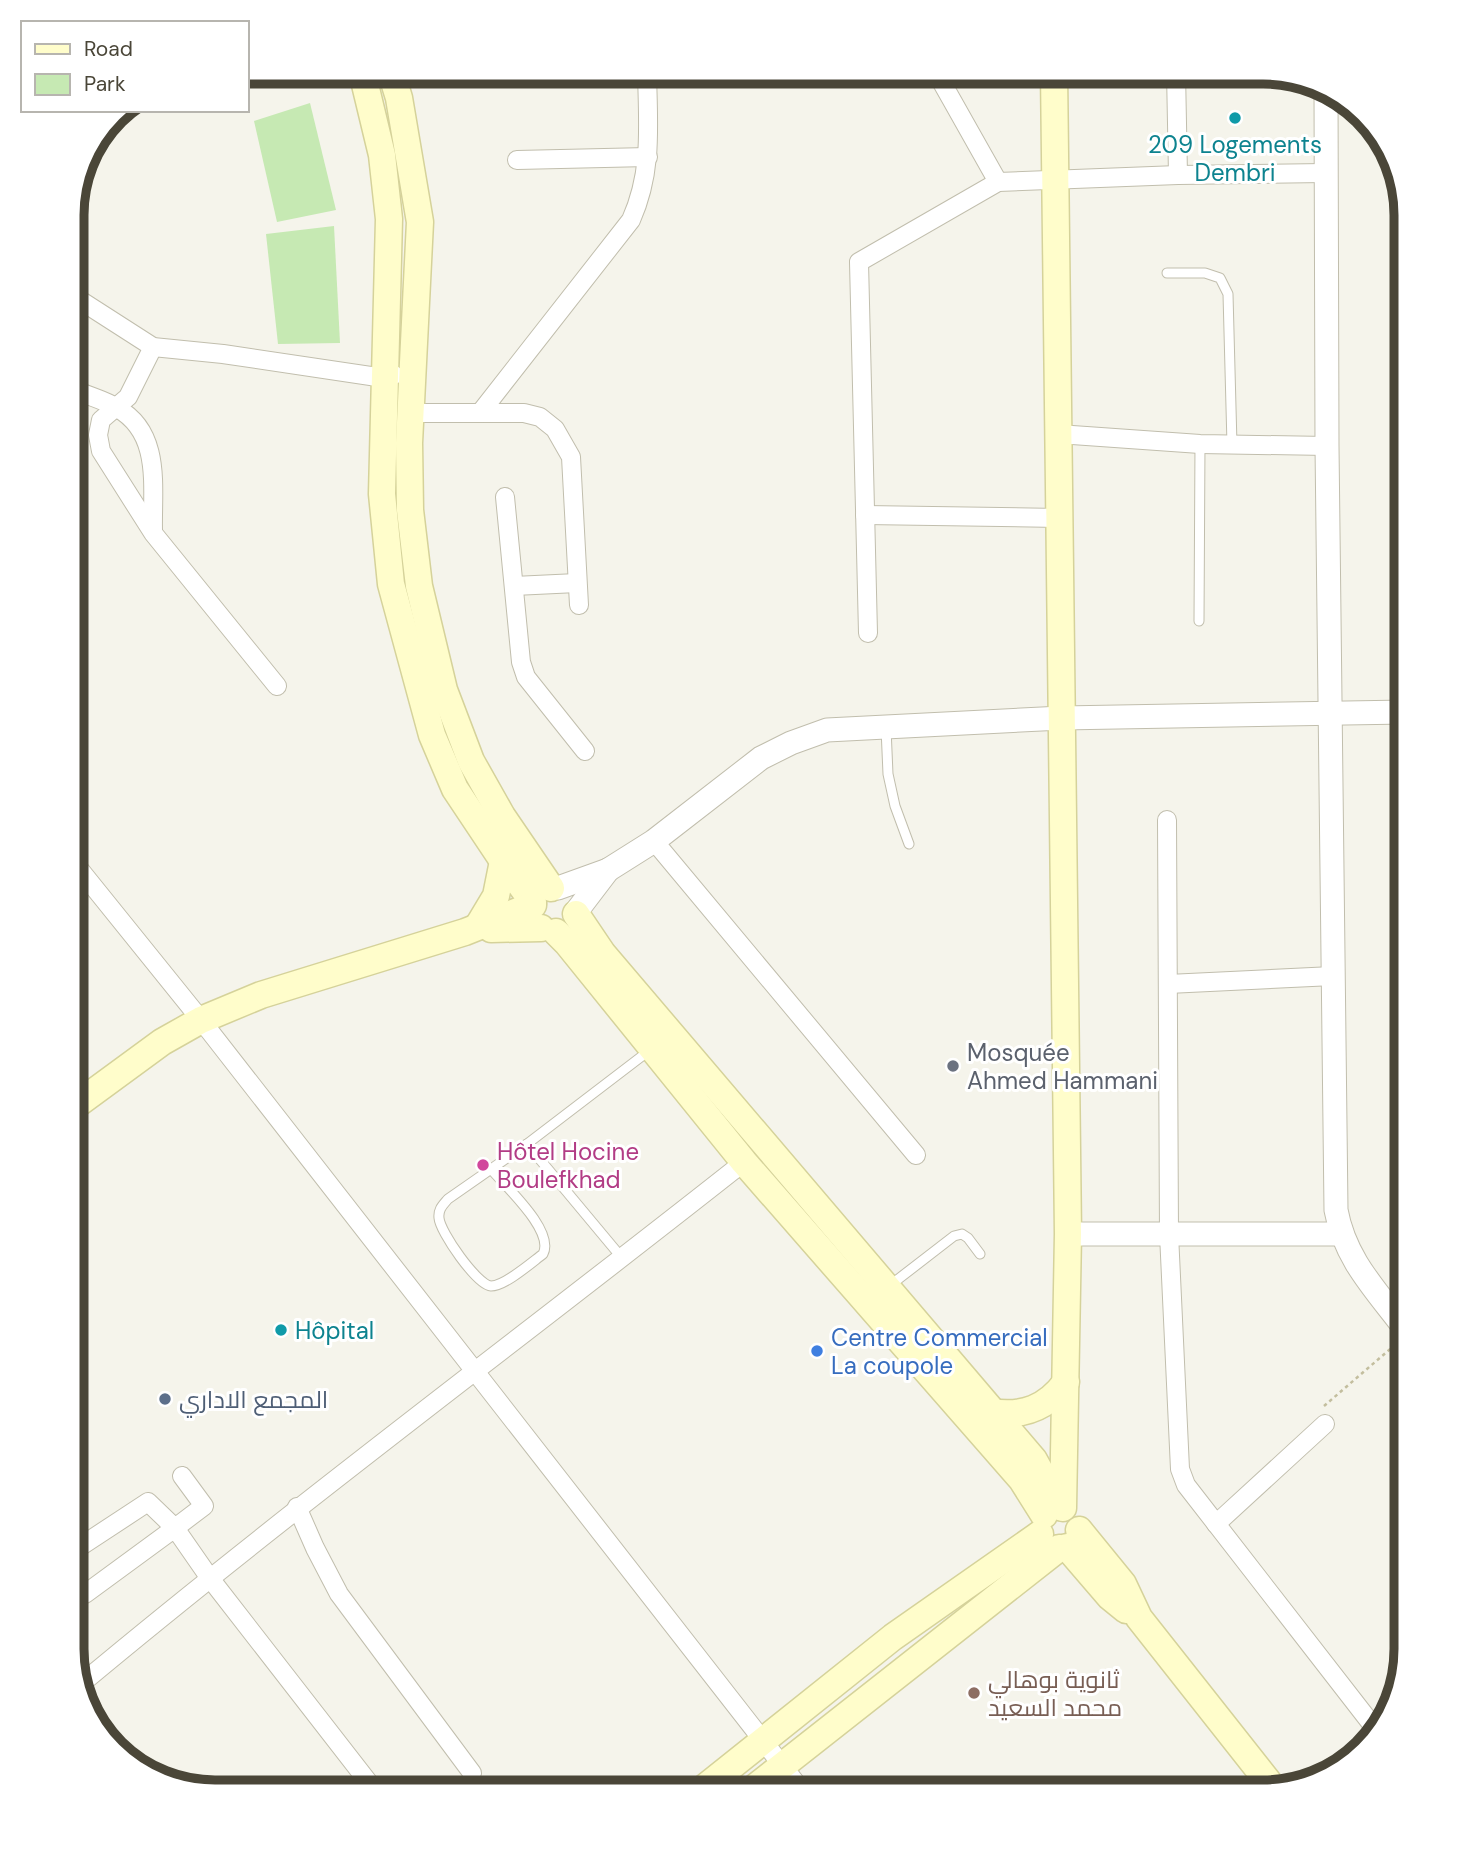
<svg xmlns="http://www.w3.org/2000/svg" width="1478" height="1864" font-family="'DM Sans',Cairo,sans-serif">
<rect width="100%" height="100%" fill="#f5f4eb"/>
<!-- green -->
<g fill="#c6e9b3">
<polygon points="310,103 336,210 277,222 254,121"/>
<polygon points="334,226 340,343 278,344 266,234"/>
</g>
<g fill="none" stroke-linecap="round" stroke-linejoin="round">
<!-- service casing -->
<g stroke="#c1bead" stroke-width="11">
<g id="service">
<polyline points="1167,273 1205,273 1220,278 1228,294 1232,445"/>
<polyline points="1199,621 1200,444"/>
<polyline points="886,728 888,774 895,806 909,844"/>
<polyline points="527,1144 622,1258"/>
<path d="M491,1169C506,1187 555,1231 543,1254C531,1263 505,1286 491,1286C477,1285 440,1232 439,1218C438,1209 443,1205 448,1199L527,1144L650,1050"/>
<polyline points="888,1287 954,1236 962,1234 968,1238 980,1254"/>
</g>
</g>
<!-- minor casing -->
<g stroke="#c1bead" stroke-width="20">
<g id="minor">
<polyline points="936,72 998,182"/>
<polyline points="1176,72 1178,175"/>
<polyline points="517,160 648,157"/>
<polyline points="72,295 153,347 223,354 384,378 394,375"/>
<polyline points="153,347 128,397 101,420 98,435 101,451 153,533 277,686"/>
<path d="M72,388C86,396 103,399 117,408C162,433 152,487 153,531"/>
<polyline points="410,413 524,413 540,417 555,429 571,457 579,605"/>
<path d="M480,413L631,220C653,171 648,125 647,72"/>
<polyline points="1058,434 1200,444 1327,446"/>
<polyline points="505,497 521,662 526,677 585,751"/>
<polyline points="865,515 1059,518"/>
<polyline points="514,586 577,583"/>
<polyline points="868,633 859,262 998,182 1178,175 1325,173"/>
<polyline points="1167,820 1169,1234 1180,1469 1186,1485 1377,1731"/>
<polyline points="654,841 916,1155"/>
<polyline points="72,860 201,1020 803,1792"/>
<polyline points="1168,984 1333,976"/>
<polyline points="72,1424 72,1423"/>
<polyline points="297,1507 315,1548 339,1594 472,1773"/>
<polyline points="1216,1524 1325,1424"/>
<polyline points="72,1552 148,1502 175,1528 204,1506 182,1476"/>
<polyline points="72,1589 85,1594 175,1528 209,1577 376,1792"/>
<path d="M82,1683C298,1503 524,1336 744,1162"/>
</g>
</g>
<!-- tertiary casing -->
<g stroke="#c1bead" stroke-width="25">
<g id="tertiary">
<path d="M1326,88L1327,446L1336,1210C1345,1260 1377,1291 1406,1330"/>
<polyline points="558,888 608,870 654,841 761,758 791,743 827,730 1062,718 1406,712"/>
<polyline points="576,912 608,870"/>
<polyline points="1068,1234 1342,1234"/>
</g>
</g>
<!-- secondary casing -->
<g stroke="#d5d29a" stroke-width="29">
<g id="secondary">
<polyline points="362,72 382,155 389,219 382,494 391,584 432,735 455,789 503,861 533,902"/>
<polyline points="391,72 399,98 420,222 409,443 410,510 419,586 444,690 471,761 502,816 551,888"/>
<polyline points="1054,72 1068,1234 1063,1508"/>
<polyline points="576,914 603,954 1034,1460 1060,1507"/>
<polyline points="478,926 496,896 503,861"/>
<polyline points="491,929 541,928"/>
<polyline points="556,932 567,943 744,1162 1022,1480 1044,1515"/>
<polyline points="72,1108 162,1042 201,1020 261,995 465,932 533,905"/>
<path d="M991,1412C1023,1417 1047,1408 1066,1382"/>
<polyline points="1079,1530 1123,1584 1139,1618 1274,1789"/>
<polyline points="1067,1547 1110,1597 1126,1610"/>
<polyline points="699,1792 893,1637 1040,1534"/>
<polyline points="749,1792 1059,1548"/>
</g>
</g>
<!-- path -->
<polyline stroke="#c3be9e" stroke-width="2.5" stroke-dasharray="3.5 3.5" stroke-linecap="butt" points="1324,1406 1396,1344"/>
<!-- service -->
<use href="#service" stroke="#fff" stroke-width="9"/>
<!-- minor -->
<use href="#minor" stroke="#fff" stroke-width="18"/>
<!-- tertiary -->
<use href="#tertiary" stroke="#fff" stroke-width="23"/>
<!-- secondary -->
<use href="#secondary" stroke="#fffdcb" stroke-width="26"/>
</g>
<!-- markers -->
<g fill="#0f9aa8" stroke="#fff" stroke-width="2.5">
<circle cx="1235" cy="118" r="7"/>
<circle cx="281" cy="1330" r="7"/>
</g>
<circle fill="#6b7280" stroke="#fff" stroke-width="2.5" cx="953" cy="1066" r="7"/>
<circle fill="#d1479c" stroke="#fff" stroke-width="2.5" cx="483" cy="1165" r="7"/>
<circle fill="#3f7fe0" stroke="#fff" stroke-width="2.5" cx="817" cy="1351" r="7"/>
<circle fill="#5c6f8a" stroke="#fff" stroke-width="2.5" cx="165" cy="1399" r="7"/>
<circle fill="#8d6e63" stroke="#fff" stroke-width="2.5" cx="974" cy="1693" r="7"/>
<g text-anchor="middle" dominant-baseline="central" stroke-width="6" stroke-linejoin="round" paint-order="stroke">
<!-- culture labels -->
<g font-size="24" fill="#0d838f" stroke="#fff">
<text x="1235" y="144">209 Logements<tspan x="1235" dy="28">Dembri</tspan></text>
<text x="295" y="1330" text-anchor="start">Hôpital</text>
</g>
<!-- worship labels -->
<g font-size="24" fill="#5b616d" stroke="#fff" text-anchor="start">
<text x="967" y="1052">Mosquée<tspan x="967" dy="28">Ahmed Hammani</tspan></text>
</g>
<!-- hotel labels -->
<g font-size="24" fill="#b23c85" stroke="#fff" text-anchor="start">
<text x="497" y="1151">Hôtel Hocine<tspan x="497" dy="28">Boulefkhad</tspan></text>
</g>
<!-- shop labels -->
<g font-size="24" fill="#366cbe" stroke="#fff" text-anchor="start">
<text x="831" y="1337">Centre Commercial<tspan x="831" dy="28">La coupole</tspan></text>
</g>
<!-- service labels -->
<g font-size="24" fill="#4e5e75" stroke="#fff" text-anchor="start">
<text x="179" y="1399">المجمع الاداري</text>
</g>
<!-- education labels -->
<g font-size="24" fill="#785e54" stroke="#fff" text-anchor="start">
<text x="988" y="1679">ثانوية بوهالي<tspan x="988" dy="28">محمد السعيد</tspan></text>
</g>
</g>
<!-- crop -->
<path d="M0 0H1478V1864H0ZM215 84H1263A131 131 0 0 1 1394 215V1649A131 131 0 0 1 1263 1780H215A131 131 0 0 1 84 1649V215A131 131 0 0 1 215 84Z" fill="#fff" fill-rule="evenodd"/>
<path fill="none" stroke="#4a4638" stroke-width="9" d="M215 84H1263A131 131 0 0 1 1394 215V1649A131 131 0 0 1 1263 1780H215A131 131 0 0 1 84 1649V215A131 131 0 0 1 215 84Z"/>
<!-- legend -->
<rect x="21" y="21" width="228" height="91" fill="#ffffff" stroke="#b7b5af" stroke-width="2"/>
<rect x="35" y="44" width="35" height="10" fill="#fffdcb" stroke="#b7b5af" stroke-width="2"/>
<text x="84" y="56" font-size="21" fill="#4a4638">Road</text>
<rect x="35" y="74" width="35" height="21" fill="#c6e9b3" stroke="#b7b5af" stroke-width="2"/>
<text x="84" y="91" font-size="21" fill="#4a4638">Park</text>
</svg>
